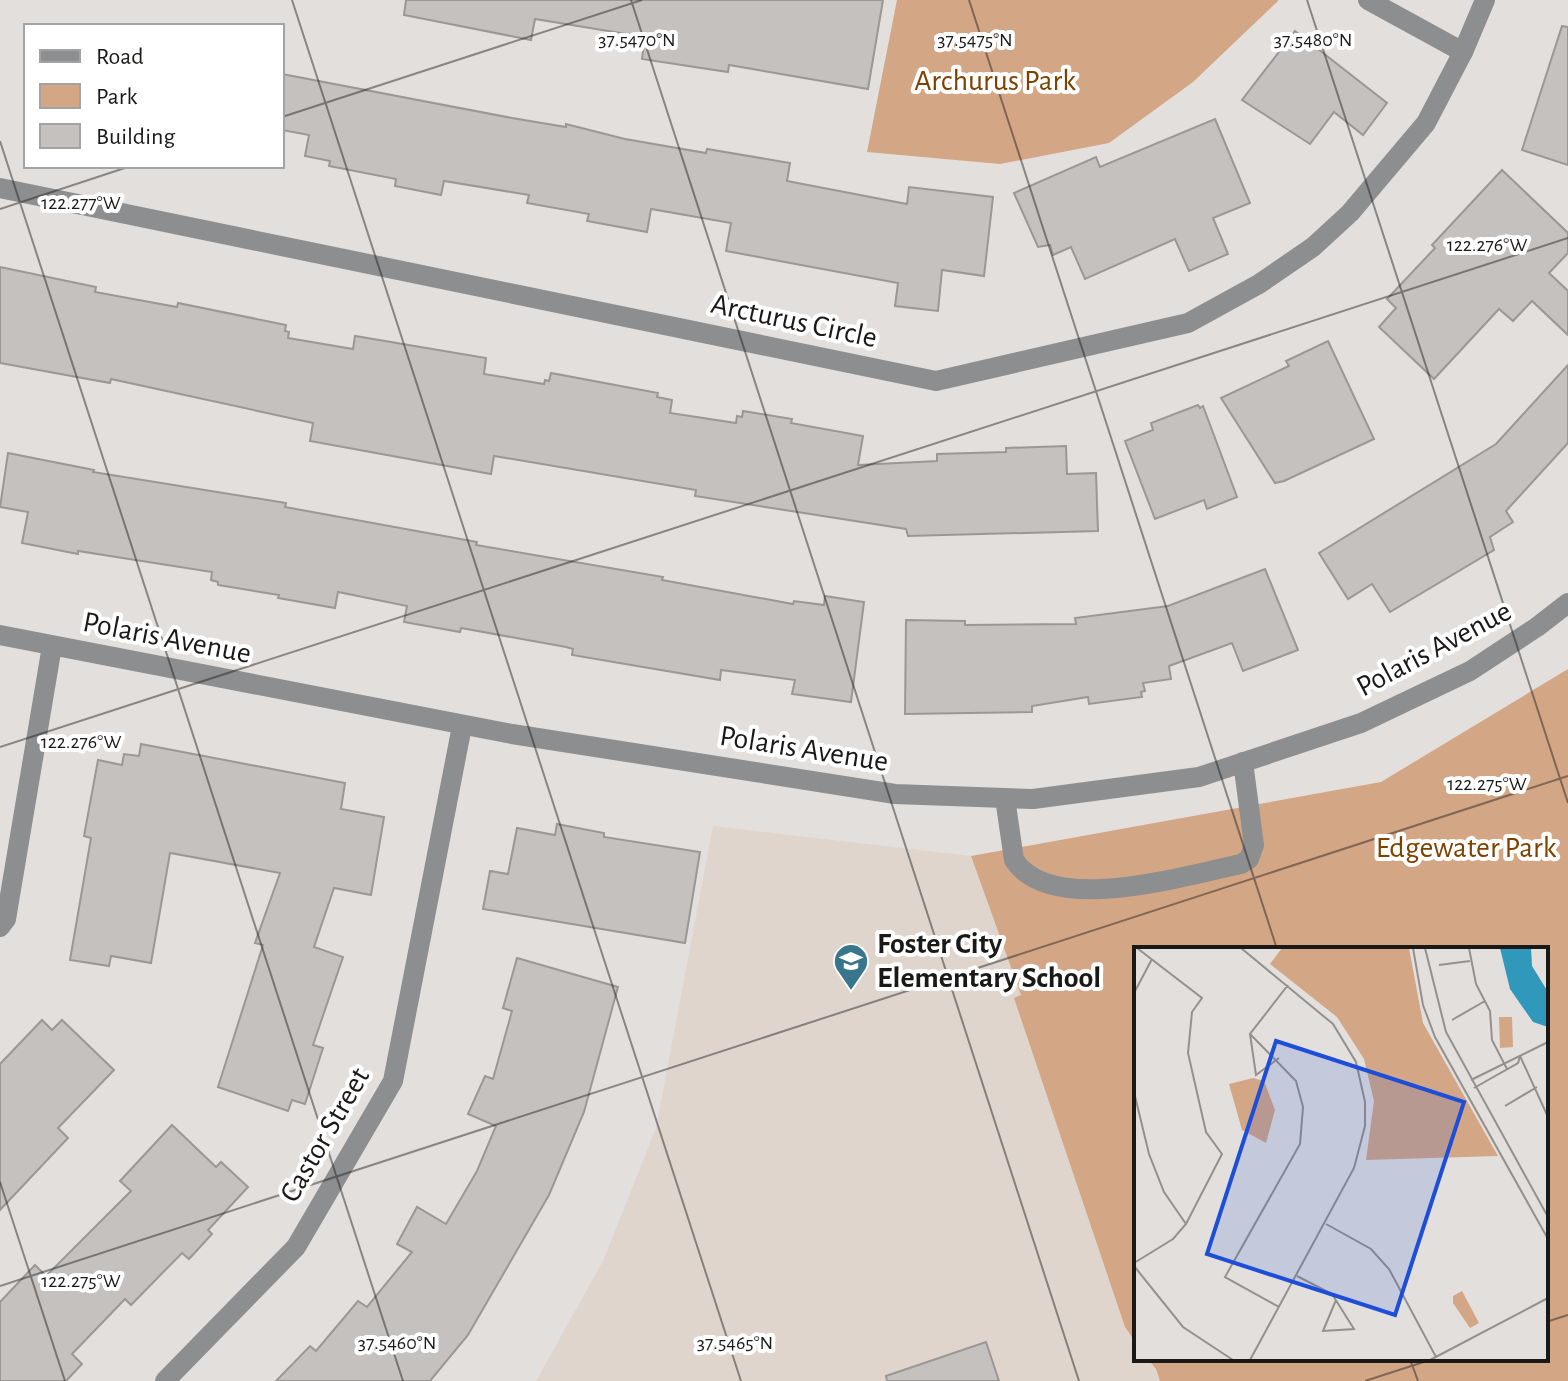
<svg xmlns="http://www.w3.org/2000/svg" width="1568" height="1381" font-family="'Alegreya Sans',sans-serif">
<rect width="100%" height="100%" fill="#e3dfdd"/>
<!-- built -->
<polygon fill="#dfd5cd" points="713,826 971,856 1136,1314 1136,1359 1152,1359 1160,1381 536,1381 603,1261 656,1128"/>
<!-- green -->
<g fill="#d3a685">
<polygon points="897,0 1278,0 1278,1 1193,82 1109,143 1000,164 867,152"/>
<polygon points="1568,669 1568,1381 1160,1381 1156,1369 1148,1359 1546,1359 1546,949 1136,949 1136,1343 1125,1327 1014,998 1021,995 971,856 1381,782"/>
</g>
<!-- building -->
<g fill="#c4c1be" stroke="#9a9795" stroke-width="2">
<polygon points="406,0 883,0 868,89 729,65 728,72 642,59 645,37 535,19 531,40 404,15"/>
<polygon points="1562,26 1568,27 1568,165 1522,150"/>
<polygon points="1295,31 1387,103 1363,135 1334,112 1310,144 1242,100"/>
<polygon points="282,74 512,118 566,127 566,124 625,139 706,153 707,149 790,163 787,181 907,204 909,187 993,197 984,276 942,270 938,311 895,306 898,283 726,251 731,223 651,209 647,232 587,221 589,214 527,203 529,195 444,181 441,195 395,186 396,179 329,166 330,161 305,156 309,135 282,130"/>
<polygon points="1215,119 1250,203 1213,218 1228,254 1189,271 1175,239 1085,279 1071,247 1053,255 1050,245 1038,247 1014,193 1096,157 1100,167"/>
<polygon points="1502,170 1568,233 1568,253 1549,273 1568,291 1568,335 1532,301 1513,321 1499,309 1434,379 1379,327 1396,308 1387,299 1435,248 1432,245"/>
<polygon points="0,267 96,287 95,292 177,307 178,303 286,325 285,331 289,332 288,338 353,349 355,336 486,358 484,374 544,384 545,380 549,381 551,373 658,393 657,397 672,400 670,413 736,423 737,416 742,417 743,411 792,419 791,423 863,436 858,465 937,461 937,454 1006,452 1006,448 1066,446 1067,474 1096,473 1098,531 908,536 906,529 695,496 696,490 494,456 491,474 310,441 313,423 111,379 110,383 0,363"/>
<polygon points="1328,341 1374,439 1284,481 1275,483 1221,398 1289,366 1286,361"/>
<polygon points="1568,365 1568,443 1506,511 1513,522 1490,537 1494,550 1390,612 1372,584 1348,599 1319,553 1496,444"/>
<polygon points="1198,405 1200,408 1203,406 1237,497 1207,509 1204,500 1155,519 1125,441 1153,430 1151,423"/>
<polygon points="8,453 94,470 93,472 286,503 285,507 477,542 476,545 663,577 662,580 793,604 794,601 824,605 825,596 864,602 851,702 792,694 795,680 721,670 720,680 572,655 573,649 566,647 461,628 460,632 404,622 407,606 338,592 335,608 278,598 279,595 218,585 218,582 211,580 212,572 78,551 78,554 22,543 28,512 0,507"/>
<polygon points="1265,569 1298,650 1243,671 1232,643 1169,666 1171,679 1143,683 1145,691 1141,692 1142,697 1089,704 1088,697 1032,706 1032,712 905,714 906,620 965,621 965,625 1076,624 1075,618 1168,606"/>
<polygon points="141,744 345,783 341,809 384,817 371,895 334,888 314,947 343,957 313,1045 323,1048 305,1104 292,1100 288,1111 218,1087 263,945 255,943 280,873 170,853 151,963 111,956 109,966 70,960 91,838 84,836 98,760 122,765 124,754 139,756"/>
<polygon points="557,824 604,833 604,837 700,852 685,943 483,909 490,871 508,874 517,828 555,835"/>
<polygon points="517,958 618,987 584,1112 549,1195 468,1335 430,1381 276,1381 310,1346 316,1351 358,1301 367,1307 412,1252 397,1244 417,1207 446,1224 477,1171 496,1126 468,1114 485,1076 493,1079 512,1011 503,1008"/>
<polygon points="42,1020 52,1030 62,1020 114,1070 58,1128 68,1138 0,1210 0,1064"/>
<polygon points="172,1125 216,1167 221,1162 248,1187 208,1230 212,1234 189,1259 182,1253 131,1305 125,1299 72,1354 82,1364 66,1381 0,1381 0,1302 35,1265 46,1276 131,1191 120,1181"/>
<polygon points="986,1342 999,1381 887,1381 886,1376"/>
</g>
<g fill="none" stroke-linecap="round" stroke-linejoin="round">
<!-- lane -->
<path stroke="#8d8e8f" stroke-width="20" d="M1005,798L1014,860C1052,917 1185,875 1241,864L1249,859L1254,845L1243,762"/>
<!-- street -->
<g stroke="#8d8e8f" stroke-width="20">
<polyline points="1368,0 1463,52"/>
<polyline points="0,188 936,381 1188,323 1259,284 1313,247 1350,213 1426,123 1463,52 1485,0"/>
<polyline points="0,635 512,734 895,794 1033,799 1199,777 1361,723 1470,671 1537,627 1568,603"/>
<polyline points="0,927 6,919 52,646"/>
<polyline points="165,1381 296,1247 393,1081 462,726"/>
</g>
</g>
<!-- ticks -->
<path fill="none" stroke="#1a1918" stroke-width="2" stroke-opacity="0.45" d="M292,0L741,1381M631,0L1079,1381M969,0L1277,949M1307,0L1568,803M282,117L642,0M0,141L403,1381M0,209L131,166M0,747L1568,238M0,1182L65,1381M0,1286L1568,776M1546,1322L1568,1315M1410,1359L1418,1381M1365,1381L1433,1359"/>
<!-- icons -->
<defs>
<g id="school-pin" transform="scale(1.8)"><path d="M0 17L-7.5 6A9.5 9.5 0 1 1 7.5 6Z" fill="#38768c" stroke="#fff"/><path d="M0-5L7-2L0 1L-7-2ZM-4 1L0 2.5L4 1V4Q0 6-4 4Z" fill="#fff"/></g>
</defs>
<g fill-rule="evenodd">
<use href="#school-pin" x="851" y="961"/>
</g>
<g text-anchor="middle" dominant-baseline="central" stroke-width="8" stroke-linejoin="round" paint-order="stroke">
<!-- park labels -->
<g font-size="30" fill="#7e4200" stroke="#fff">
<text x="995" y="81">Archurus Park</text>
<text x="1466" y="848">Edgewater Park</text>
</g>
<!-- street labels -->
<g font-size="30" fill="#1a1918" stroke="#fff">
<text transform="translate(794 321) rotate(12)">Arcturus Circle</text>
<text transform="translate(167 638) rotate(11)">Polaris Avenue</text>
<text transform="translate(1434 649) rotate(-28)">Polaris Avenue</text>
<text transform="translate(804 749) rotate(9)">Polaris Avenue</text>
<text transform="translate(325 1135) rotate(-60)">Castor Street</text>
</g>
<!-- poi labels -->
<g font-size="30" font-weight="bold" fill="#1a1918" stroke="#fff" text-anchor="start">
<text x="877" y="944">Foster City<tspan x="877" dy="34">Elementary School</tspan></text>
</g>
</g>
<!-- overview -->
<g transform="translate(1134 947)">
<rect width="414" height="414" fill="#e3dfdd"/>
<path d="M328,344L345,376L336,381L319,356V349Z" fill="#d3a685"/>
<path d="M148,1H275L289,76L364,209L232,213L240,154L230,112L203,70L136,17ZM365,70H378L379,100L366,101ZM119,131L130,134L141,163L132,196L108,183L95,137Z" fill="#d3a685"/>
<path d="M366,1H397L398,19L414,45V80L399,75L376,42Z" fill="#3098ba"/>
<path fill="none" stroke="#93908e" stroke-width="2" d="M107,1L199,77L222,115L231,155V179L220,221L116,413M279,1L289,58L301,90L414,292M291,1L312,85L414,270M335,1L342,37L356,64L358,93L373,122M305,18L336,14M0,46L18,12M318,73L351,54M116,87L122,128L145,111M386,109L414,170M337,133L414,95M340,141L384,116L386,109M0,145L15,207L30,245L52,277M371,159L403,140M192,277L237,302L255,322L302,410M0,316L39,292L52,277L88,207L72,185L54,106L58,65L68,51L3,1M0,319L49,380L99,413M163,329L198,347L220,382L189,384L202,353M145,360L91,330L166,197L169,160L162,134L116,87L154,38M296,413L414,351"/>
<path fill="#1d4ed8" fill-opacity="0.15" stroke="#1d4ed8" stroke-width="4" d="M142,94L330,155L261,368L73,307Z"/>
<rect width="414" height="414" fill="none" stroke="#1a1918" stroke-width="4"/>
</g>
<g font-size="20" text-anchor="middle" fill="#1a1918" stroke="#fff" stroke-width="8" stroke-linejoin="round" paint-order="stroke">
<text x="637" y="46">37.5470°N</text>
<text x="975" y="46">37.5475°N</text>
<text x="1313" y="46">37.5480°N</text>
<text x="81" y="209">122.277°W</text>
<text x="1487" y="251">122.276°W</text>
<text x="81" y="748">122.276°W</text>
<text x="1487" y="790">122.275°W</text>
<text x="81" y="1287">122.275°W</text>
<text x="397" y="1349">37.5460°N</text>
<text x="735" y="1349">37.5465°N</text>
</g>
<!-- legend -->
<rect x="24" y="24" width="260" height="144" fill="#ffffff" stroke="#a3a3a3" stroke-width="2"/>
<rect x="40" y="50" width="40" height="12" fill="#8d8e8f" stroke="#a3a3a3" stroke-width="2"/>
<text x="96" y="64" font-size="24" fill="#1a1918">Road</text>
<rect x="40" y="84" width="40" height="24" fill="#d3a685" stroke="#a3a3a3" stroke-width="2"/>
<text x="96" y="104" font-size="24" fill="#1a1918">Park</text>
<rect x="40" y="124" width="40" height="24" fill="#c4c1be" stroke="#a3a3a3" stroke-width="2"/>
<text x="96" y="144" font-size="24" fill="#1a1918">Building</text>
</svg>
